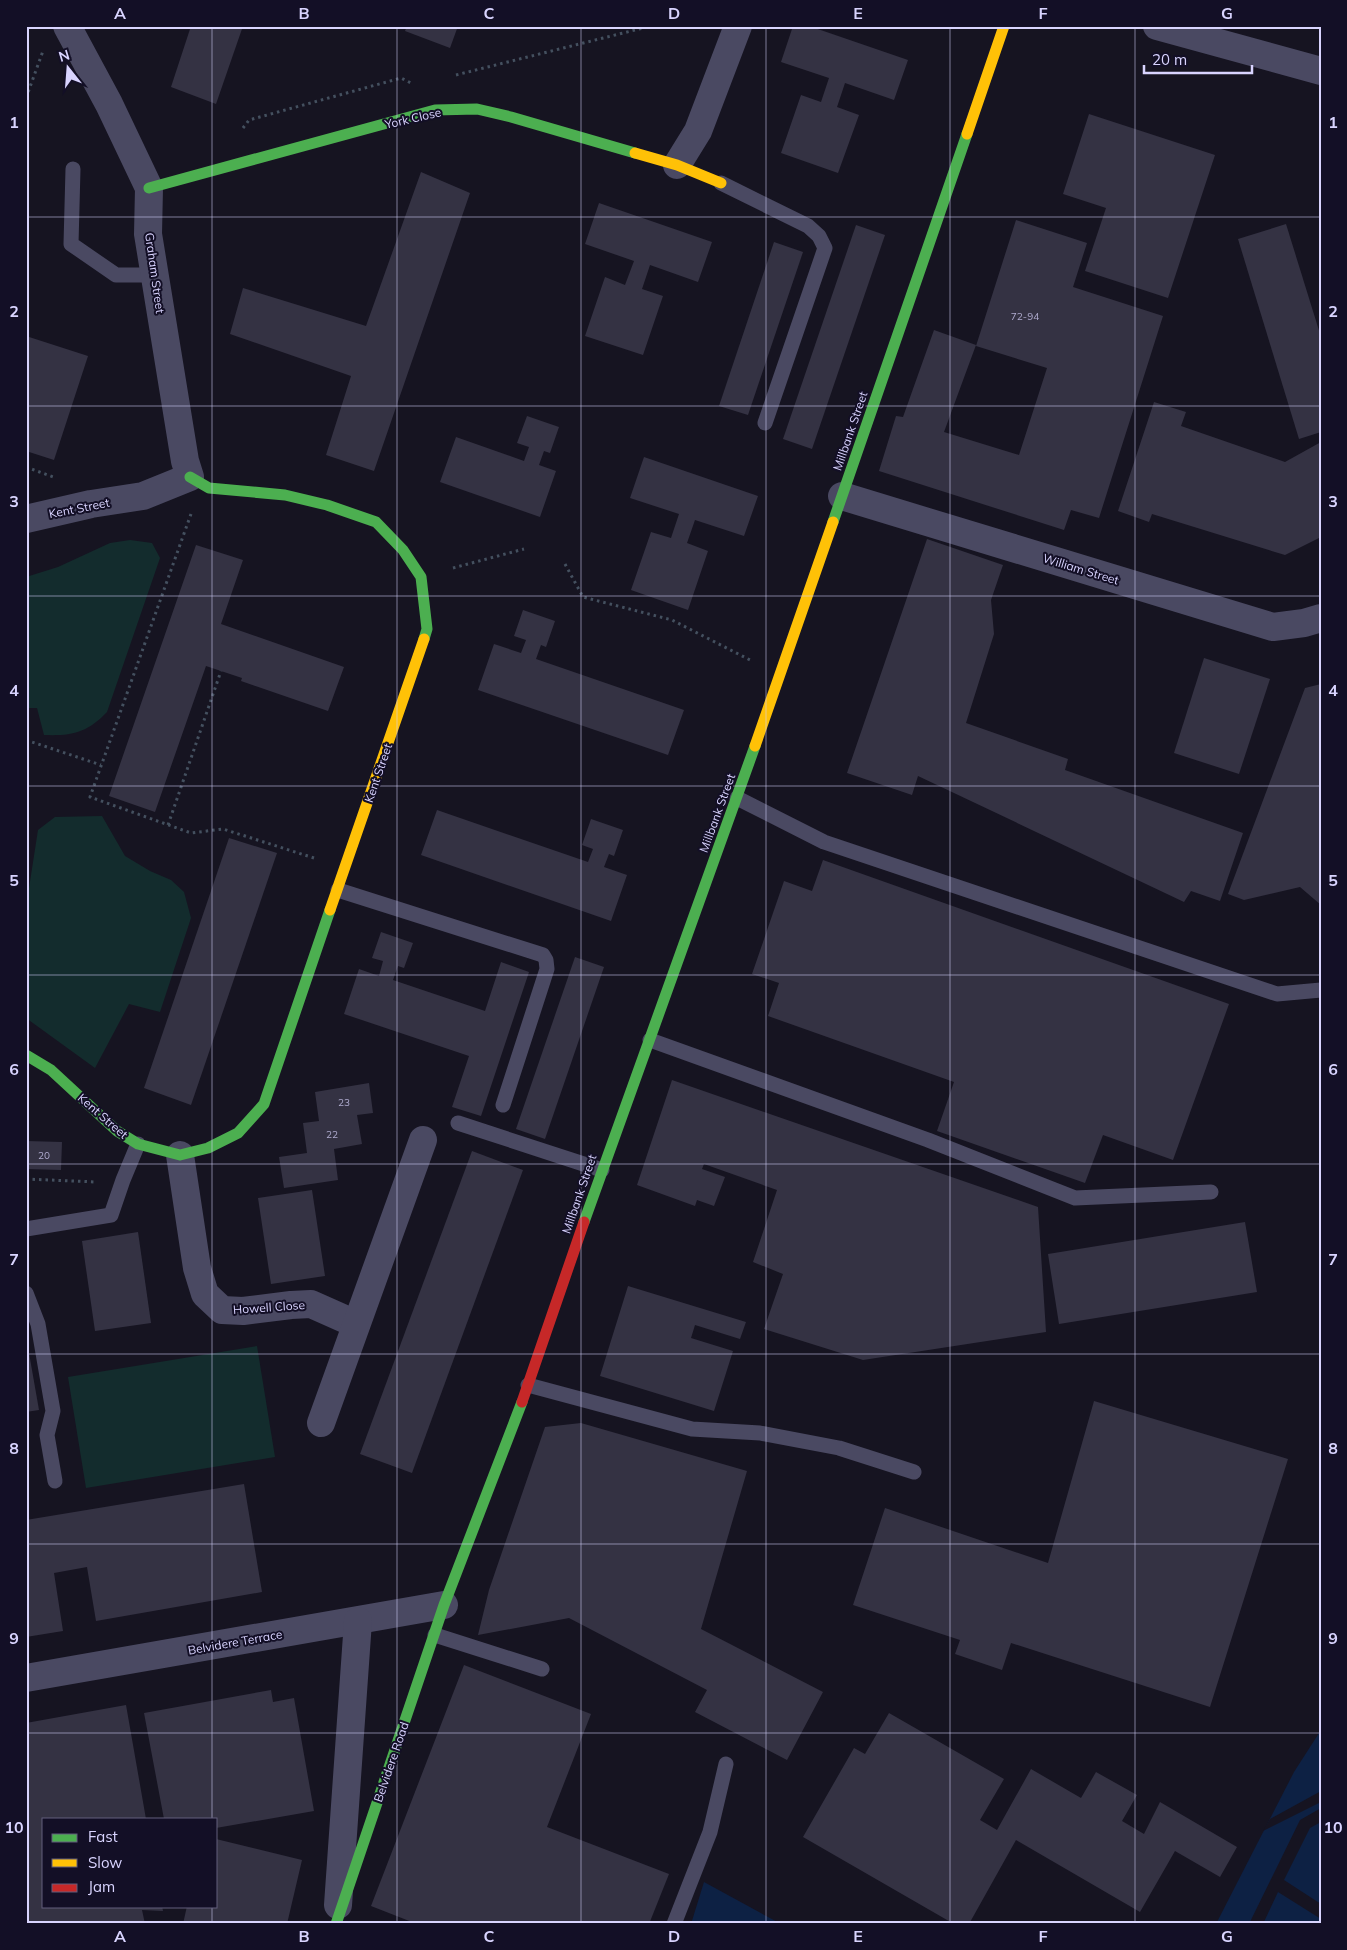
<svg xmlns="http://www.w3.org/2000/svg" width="1347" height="1950" font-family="Mulish,sans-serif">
<rect width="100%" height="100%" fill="#161421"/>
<!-- green -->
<g fill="#132c2d">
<path d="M130,540L152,543L160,558L107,712C87,733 72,736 44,735L37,708H26V577L58,567L110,543Z"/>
<polygon points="102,816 125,856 150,871 171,880 184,892 191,918 160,1012 129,1004 95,1068 26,1018 26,894 29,888 38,830 55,817"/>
<polygon points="257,1346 275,1457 86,1488 68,1377"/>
</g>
<!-- water -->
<g fill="#0d2144">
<polygon points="1321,1730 1321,1924 1216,1924 1294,1772"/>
<polygon points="704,1882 781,1924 691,1924"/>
</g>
<!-- pier -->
<g fill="#161421">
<polygon points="1321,1791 1321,1802 1263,1831 1270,1819"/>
<polygon points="1321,1808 1321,1822 1310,1828 1284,1880 1321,1904 1321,1919 1278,1892 1263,1924 1249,1924 1300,1820"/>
</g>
<!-- building -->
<g fill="#343243">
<polygon points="191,26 243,26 216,104 171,87"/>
<polygon points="407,26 458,26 450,48 405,31"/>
<polygon points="793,26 809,26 908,60 894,100 845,83 837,107 859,115 838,173 781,153 801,95 821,102 829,78 781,62"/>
<polygon points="1089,114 1215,155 1168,298 1085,271 1106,208 1063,194"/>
<polygon points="421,172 470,193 374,471 326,455 351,376 230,334 243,288 366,326"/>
<polygon points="599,203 712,242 698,282 650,265 642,289 663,296 643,355 585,336 605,277 625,285 634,261 585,244"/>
<polygon points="1016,220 1087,243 1073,287 1163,316 1099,518 1071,510 1064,530 879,471 896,416 903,417 934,330 976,345 944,432 1019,455 1047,368 976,346"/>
<polygon points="1286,224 1321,337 1321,432 1299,439 1238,239"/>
<polygon points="856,225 885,235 812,449 783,439"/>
<polygon points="774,242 803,252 748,415 719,406"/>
<polygon points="26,336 88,356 54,460 26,451"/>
<polygon points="1154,402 1186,412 1181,426 1285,462 1321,442 1321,537 1285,555 1152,514 1149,522 1118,511"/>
<polygon points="527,416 559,427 550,453 544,451 539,465 556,471 540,517 440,482 456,437 524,461 529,447 517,443"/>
<polygon points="644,457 758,496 744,536 695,520 687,543 708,551 688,610 631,590 651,532 671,538 679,514 630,498"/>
<polygon points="927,539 1003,565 991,600 994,634 966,723 1068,759 1065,770 1243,833 1220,901 1191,891 1184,902 918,776 912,795 847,773"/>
<polygon points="196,545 243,560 221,624 344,667 328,711 241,681 242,678 206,666 155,812 109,796"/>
<polygon points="523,610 555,621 546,647 541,645 536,659 684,710 668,755 478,690 494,644 521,653 526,640 514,636"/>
<polygon points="1204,658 1270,679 1239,774 1174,753"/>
<polygon points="1321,684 1321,905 1300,887 1244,900 1228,894 1305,688"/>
<polygon points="437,810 588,862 593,849 582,845 591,819 623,830 614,856 609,854 604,867 627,875 611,921 421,855"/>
<polygon points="229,838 277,853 191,1105 144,1088"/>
<polygon points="823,860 1229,1004 1173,1160 1103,1135 1085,1183 937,1131 954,1082 768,1016 779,983 752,974 784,881 812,891"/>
<polygon points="381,932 413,943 404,968 398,966 393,980 485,1011 501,962 529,972 481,1116 452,1107 469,1056 344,1014 359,969 379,976 383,961 372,958"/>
<polygon points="575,957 604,967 545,1139 516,1129"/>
<polygon points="672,1080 1038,1207 1046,1332 863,1360 764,1329 783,1274 753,1262 777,1190 704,1164 702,1169 725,1177 714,1206 697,1200 695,1206 637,1185"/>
<polygon points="369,1083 373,1113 357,1115 362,1144 334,1149 338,1180 284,1188 279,1157 307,1153 303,1123 319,1121 315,1092"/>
<polygon points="26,1141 62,1142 61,1170 26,1169"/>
<polygon points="472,1151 523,1170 412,1473 360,1454"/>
<polygon points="312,1190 325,1276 271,1284 258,1198"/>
<polygon points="1245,1222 1257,1292 1059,1324 1048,1254"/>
<polygon points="138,1232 151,1323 95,1331 82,1241"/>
<polygon points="628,1286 746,1322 740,1339 695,1325 691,1338 733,1351 714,1411 600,1376"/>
<polygon points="26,1353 29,1353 39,1410 26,1412"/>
<polygon points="1094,1401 1288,1459 1210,1707 1011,1643 1002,1670 955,1654 960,1640 853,1605 885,1508 1048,1563"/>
<polygon points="581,1423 747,1471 701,1629 823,1692 787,1760 695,1712 707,1690 569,1618 478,1635 489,1590 545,1427"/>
<polygon points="244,1484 262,1592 96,1621 87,1567 54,1573 63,1631 26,1637 26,1520"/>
<polygon points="464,1665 591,1714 547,1827 669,1874 649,1924 417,1924 371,1906"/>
<polygon points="271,1690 273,1702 294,1698 314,1811 216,1828 216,1819 164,1819 144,1713"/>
<polygon points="126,1705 146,1819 44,1819 44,1906 162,1906 163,1911 142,1910 145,1924 26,1924 26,1723"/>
<polygon points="889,1713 1004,1779 980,1820 997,1830 1031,1769 1081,1798 1096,1772 1137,1795 1122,1821 1144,1834 1160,1802 1237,1847 1220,1877 1175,1851 1140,1912 1016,1840 969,1924 954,1924 803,1837 854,1748 865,1754"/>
<polygon points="216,1839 302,1860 287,1924 183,1924 187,1906 216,1906"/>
</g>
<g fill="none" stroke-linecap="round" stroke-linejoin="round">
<!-- path -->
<g stroke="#44505f" stroke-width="3" stroke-dasharray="2.5 4" stroke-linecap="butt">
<polyline points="456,75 651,26"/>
<polyline points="26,98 43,51"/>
<polyline points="243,128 249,120 401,78 411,83"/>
<polyline points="26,467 56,478"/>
<polyline points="191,514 90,797 191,833 223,829 314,858"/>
<polyline points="565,564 583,597 672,620 750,660"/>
<polyline points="453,568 524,549"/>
<polyline points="26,740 101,765"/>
<polyline points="168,825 221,671"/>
<polyline points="26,1179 96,1182"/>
</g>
<!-- lane -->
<g stroke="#4a4962" stroke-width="15">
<polyline points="73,169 71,244 116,275 155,275"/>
<polyline points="721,183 808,226 819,236 825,248 765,423"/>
<polyline points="737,798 824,842 1277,994 1321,990"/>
<polyline points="338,890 543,955 546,960 547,969 503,1105"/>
<polyline points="650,1040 928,1140 1075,1198 1211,1192"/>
<polyline points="458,1123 602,1170"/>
<polyline points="26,1229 111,1215 123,1180 138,1144"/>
<polyline points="26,1293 38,1324 53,1411 47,1435 55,1481"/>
<polyline points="528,1385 692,1429 760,1433 839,1448 914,1472"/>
<polyline points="435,1635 542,1669"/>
<polyline points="674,1924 710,1832 726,1764"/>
</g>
<!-- street -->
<g stroke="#4a4962" stroke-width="28">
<polyline points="1157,26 1321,71"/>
<polyline points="677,165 698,131 738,26"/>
<polyline points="842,496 1273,627 1304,623 1321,618"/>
<polyline points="26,519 91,504 143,496 190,477 185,461 148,234 149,188 109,104 67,26"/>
<polyline points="180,1155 197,1268 205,1294 222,1310 243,1311 291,1305 311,1304 356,1324"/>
<polyline points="321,1423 423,1140"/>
<polyline points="26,1678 444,1605"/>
<polyline points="338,1905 358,1621"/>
</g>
<!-- fast -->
<g stroke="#4caf50" stroke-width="11">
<polyline points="149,188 435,110 477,109 511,117 635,153"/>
<polyline points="190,477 209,488 285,495 327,505 376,522 403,550 421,577 427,629 424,639"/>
<polyline points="833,522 967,134"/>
<polyline points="26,1055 51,1070 117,1131 138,1144 180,1155 208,1148 238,1133 264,1104 330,910"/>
<polyline points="584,1222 755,746"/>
<polyline points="336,1924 444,1605 522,1402"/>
</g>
<!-- slow -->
<g stroke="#ffc107" stroke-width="11">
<polyline points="967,134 1004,26"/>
<polyline points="635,153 677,165 721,183"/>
<polyline points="755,746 833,522"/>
<polyline points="330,910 424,639"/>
</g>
<!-- jam -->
<polyline stroke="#c62828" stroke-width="11" points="522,1402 584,1222"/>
</g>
<!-- grid -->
<path fill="none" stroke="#d9d4ff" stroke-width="1" stroke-opacity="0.55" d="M212,26V1819M397,26V1924M581,26V1924M766,26V1924M950,26V1924M1135,26V1924M26,217H1321M26,406H1321M26,596H1321M26,786H1321M26,975H1321M26,1164H1321M26,1354H1321M26,1544H1321M26,1733H1321M212,1906V1924"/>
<g text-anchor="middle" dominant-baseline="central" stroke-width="4" stroke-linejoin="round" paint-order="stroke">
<!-- number labels -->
<g font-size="10" fill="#b0acd0">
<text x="1025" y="316">72-94</text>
<text x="344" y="1102">23</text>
<text x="332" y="1134">22</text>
<text x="44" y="1155">20</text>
</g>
<!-- street labels -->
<g font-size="12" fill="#d9d4ff" stroke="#130f26">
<text transform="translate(413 118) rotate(-13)">York Close</text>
<text transform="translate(155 273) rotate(82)">Graham Street</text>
<text transform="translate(850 431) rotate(-71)">Millbank Street</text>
<text transform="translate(79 508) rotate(-11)">Kent Street</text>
<text transform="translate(1081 569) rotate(17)">William Street</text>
<text transform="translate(378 773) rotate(-71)">Kent Street</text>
<text transform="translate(717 813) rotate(-70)">Millbank Street</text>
<text transform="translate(103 1116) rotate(41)">Kent Street</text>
<text transform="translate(579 1194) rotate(-71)">Millbank Street</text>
<text transform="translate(269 1307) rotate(-4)">Howell Close</text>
<text transform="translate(235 1642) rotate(-10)">Belvidere Terrace</text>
<text transform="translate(391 1762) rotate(-71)">Belvidere Road</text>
</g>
</g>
<!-- border -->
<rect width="1347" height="1950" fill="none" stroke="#130f26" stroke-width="55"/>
<!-- legend -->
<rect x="42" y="1818" width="175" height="90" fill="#130f26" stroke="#625e7d"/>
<rect x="52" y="1834" width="25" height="8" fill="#4caf50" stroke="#625e7d"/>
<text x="88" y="1842" font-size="15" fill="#d9d4ff">Fast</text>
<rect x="52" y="1859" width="25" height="8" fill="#ffc107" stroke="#625e7d"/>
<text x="88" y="1868" font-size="15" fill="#d9d4ff">Slow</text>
<rect x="52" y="1884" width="25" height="8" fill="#c62828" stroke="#625e7d"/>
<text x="88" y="1892" font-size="15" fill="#d9d4ff">Jam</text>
<!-- north arrow -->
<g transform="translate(68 68) rotate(343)" stroke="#130f26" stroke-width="4" paint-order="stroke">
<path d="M0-4L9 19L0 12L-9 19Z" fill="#d9d4ff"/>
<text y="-8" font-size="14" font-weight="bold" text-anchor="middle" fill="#d9d4ff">N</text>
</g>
<!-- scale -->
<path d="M1144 65v8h108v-8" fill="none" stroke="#d9d4ff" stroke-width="2.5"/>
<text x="1152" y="65" font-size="15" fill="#d9d4ff" stroke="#130f26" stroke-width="4" paint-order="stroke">20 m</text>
<rect x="28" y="28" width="1292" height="1894" fill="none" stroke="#d9d4ff" stroke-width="2"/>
<g font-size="16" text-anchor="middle" font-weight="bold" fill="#d9d4ff">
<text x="120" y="19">A</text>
<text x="304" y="19">B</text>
<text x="489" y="19">C</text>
<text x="674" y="19">D</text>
<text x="858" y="19">E</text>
<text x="1043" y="19">F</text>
<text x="1227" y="19">G</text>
<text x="14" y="128">1</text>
<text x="1333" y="128">1</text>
<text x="14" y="317">2</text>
<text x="1333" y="317">2</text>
<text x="14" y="507">3</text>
<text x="1333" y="507">3</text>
<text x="14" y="696">4</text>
<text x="1333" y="696">4</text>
<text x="14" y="886">5</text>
<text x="1333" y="886">5</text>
<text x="14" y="1075">6</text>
<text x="1333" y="1075">6</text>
<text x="14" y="1265">7</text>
<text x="1333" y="1265">7</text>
<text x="14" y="1454">8</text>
<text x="1333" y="1454">8</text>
<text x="14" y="1644">9</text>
<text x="1333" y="1644">9</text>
<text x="14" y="1833">10</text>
<text x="1333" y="1833">10</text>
<text x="120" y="1942">A</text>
<text x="304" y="1942">B</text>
<text x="489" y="1942">C</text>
<text x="674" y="1942">D</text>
<text x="858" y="1942">E</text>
<text x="1043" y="1942">F</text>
<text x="1227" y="1942">G</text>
</g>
</svg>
